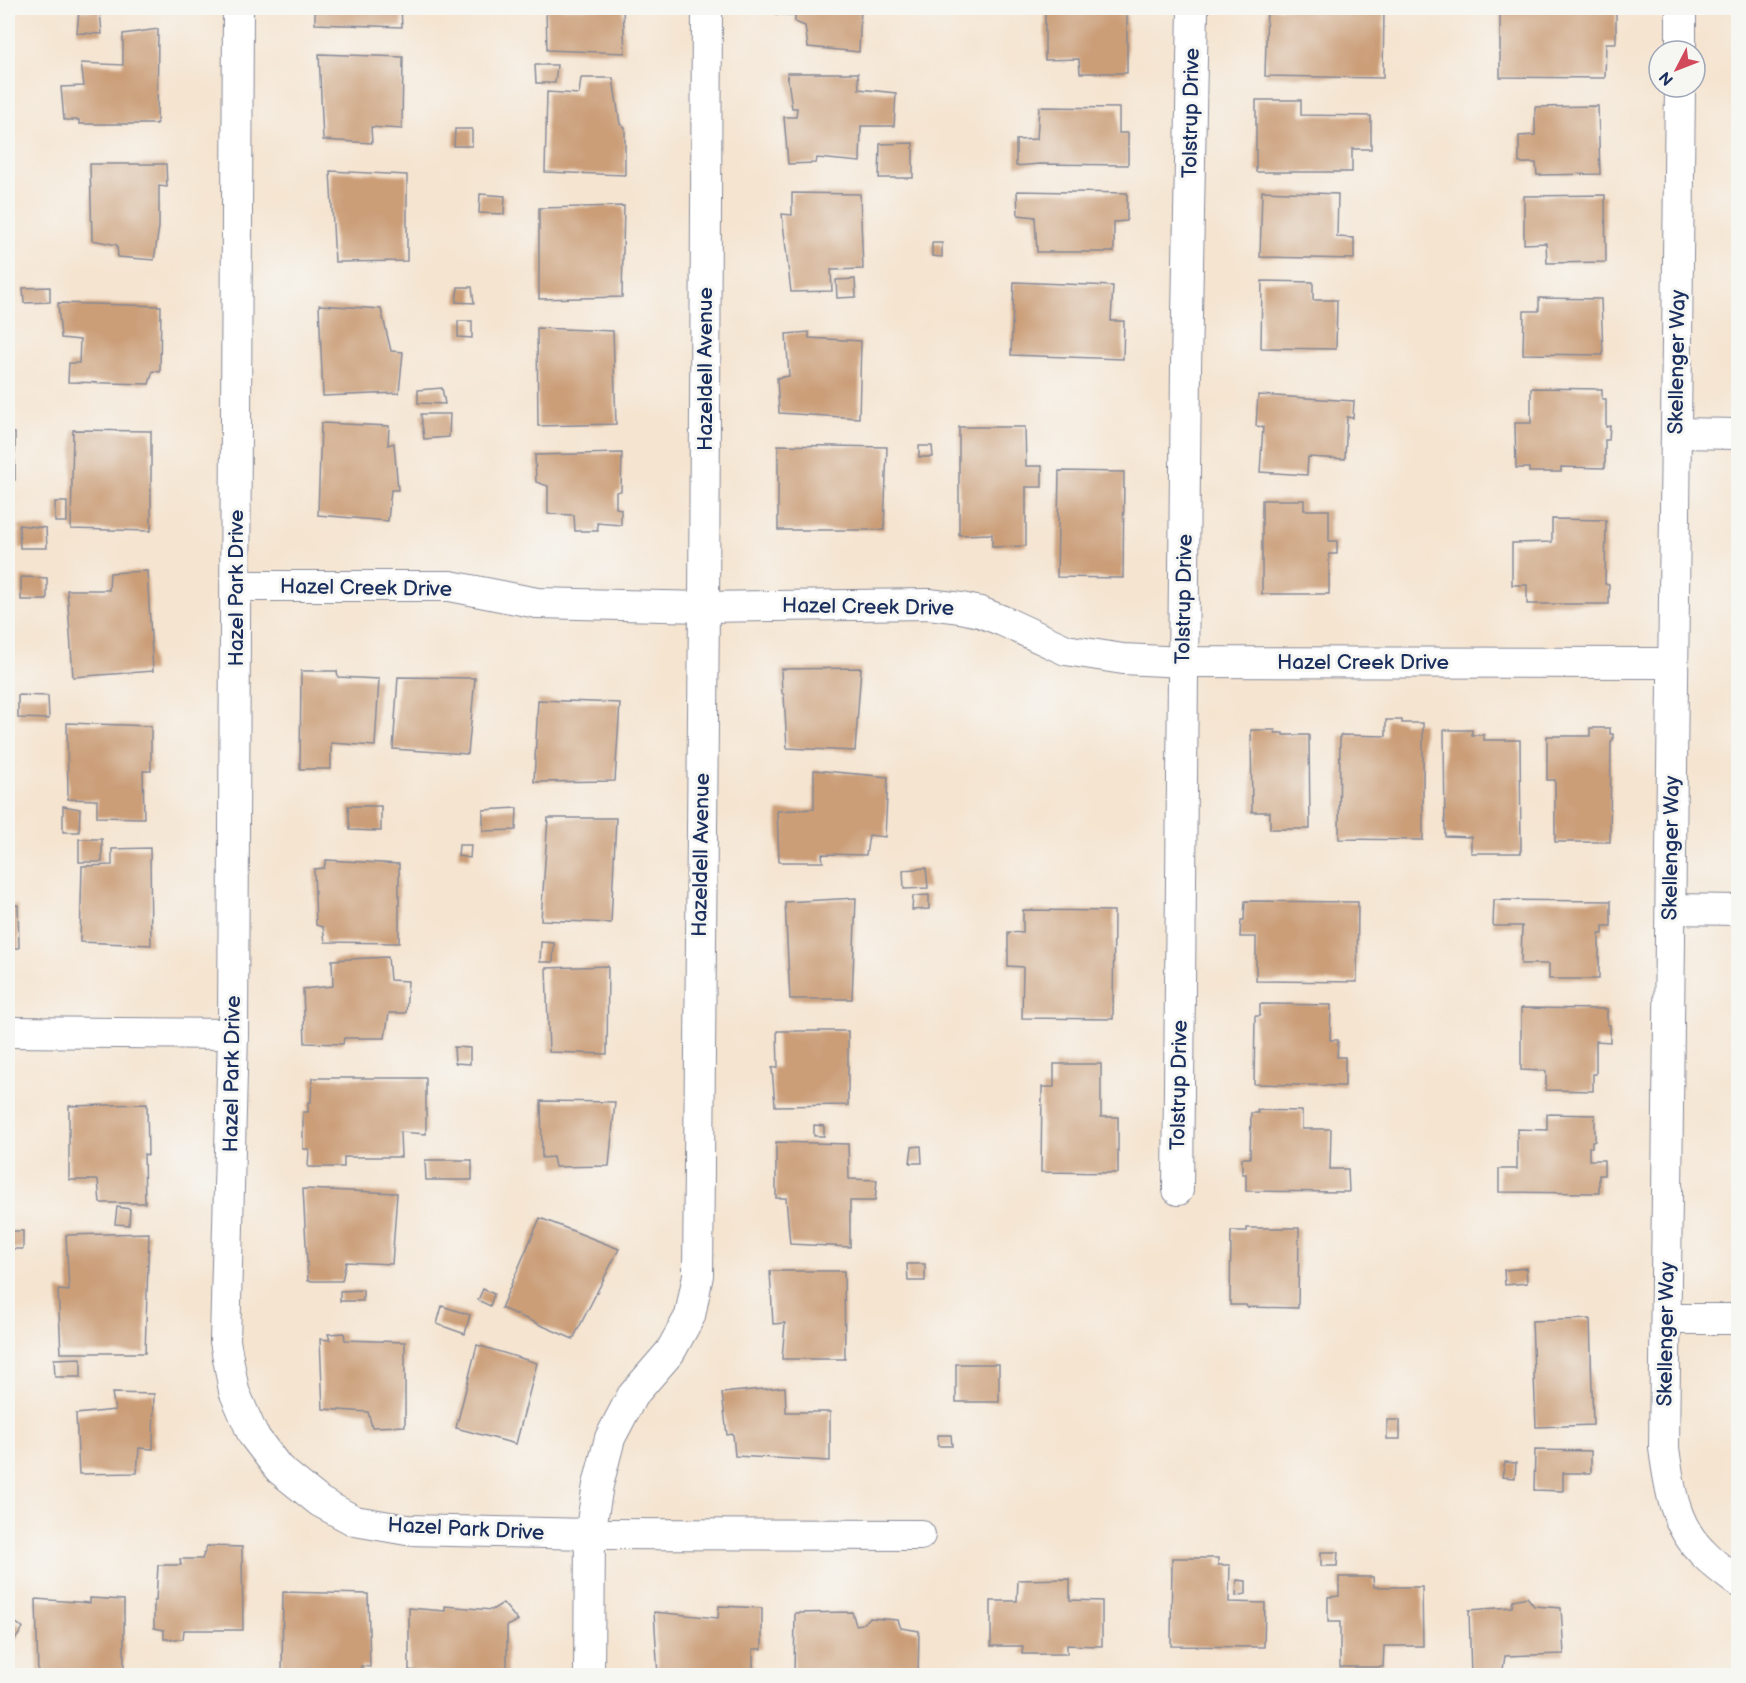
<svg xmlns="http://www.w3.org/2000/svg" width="1746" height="1683" font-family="'Balsamiq Sans',sans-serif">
<rect width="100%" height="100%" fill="#f6f6f2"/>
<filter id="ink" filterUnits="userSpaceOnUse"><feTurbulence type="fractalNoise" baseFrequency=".0167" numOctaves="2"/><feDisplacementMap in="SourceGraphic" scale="12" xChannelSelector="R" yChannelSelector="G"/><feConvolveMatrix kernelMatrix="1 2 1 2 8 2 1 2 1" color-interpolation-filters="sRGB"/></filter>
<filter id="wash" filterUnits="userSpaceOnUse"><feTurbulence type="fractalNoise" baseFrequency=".008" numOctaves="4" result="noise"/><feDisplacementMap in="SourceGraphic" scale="24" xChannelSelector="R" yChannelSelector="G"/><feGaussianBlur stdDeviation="1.35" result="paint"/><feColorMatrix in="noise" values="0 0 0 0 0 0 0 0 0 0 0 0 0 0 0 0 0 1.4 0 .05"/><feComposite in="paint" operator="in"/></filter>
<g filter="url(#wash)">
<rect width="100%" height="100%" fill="#f5e4d0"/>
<g id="blocks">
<!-- building -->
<g fill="#cb9e78">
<polygon points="315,8 401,8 402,27 315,24"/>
<polygon points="546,8 623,8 625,53 547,50"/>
<polygon points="776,8 861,8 859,52 808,47 805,26 795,22 795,15 776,14"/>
<polygon points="1045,8 1127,8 1127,73 1080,73 1079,59 1045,60"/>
<polygon points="1267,8 1384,8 1383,78 1265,76"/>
<polygon points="1500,8 1616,9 1616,43 1606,43 1605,78 1500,77"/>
<polygon points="100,10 102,34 77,33 79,11"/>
<polygon points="158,29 157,124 79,124 79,120 64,120 61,87 84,86 81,63 123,65 123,34"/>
<polygon points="319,54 403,57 402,129 371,127 372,143 323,140"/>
<polygon points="535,65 557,65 555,83 536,83"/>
<polygon points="787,73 858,73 859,89 896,93 894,126 861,126 860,162 817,158 816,163 788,164 784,117 796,117 797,108 792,108"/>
<polygon points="581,78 613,78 620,124 625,128 625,175 545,172 547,92 579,94"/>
<polygon points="1256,100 1301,100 1301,115 1371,116 1371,149 1352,149 1352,172 1256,172"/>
<polygon points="1598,106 1600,174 1537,175 1536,163 1519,163 1519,136 1535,135 1535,107"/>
<polygon points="1039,107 1119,108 1119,133 1128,133 1128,165 1039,164 1016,166 1016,140 1037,139"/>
<polygon points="455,129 472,129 472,146 454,146"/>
<polygon points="913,143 913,178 879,178 880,144"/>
<polygon points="90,164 166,164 167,187 159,186 159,227 154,260 118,257 117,245 92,240"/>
<polygon points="330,171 407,175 407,261 335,262"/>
<polygon points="1017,191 1127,193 1127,221 1114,222 1114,252 1037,252 1035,217 1018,215"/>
<polygon points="1262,191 1338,194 1337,237 1354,238 1354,259 1260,257"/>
<polygon points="792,193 860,194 863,269 831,270 832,291 791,292 782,214 792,215"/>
<polygon points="480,194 505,196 504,214 479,213"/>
<polygon points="1605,195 1606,262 1547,263 1546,243 1524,244 1524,196"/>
<polygon points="624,206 622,297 539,299 539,208"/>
<polygon points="932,243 942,243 942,257 932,256"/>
<polygon points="855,279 856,297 837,298 836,280"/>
<polygon points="1262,281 1313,282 1313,300 1337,300 1336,349 1261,348"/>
<polygon points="1014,282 1113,286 1111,321 1124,321 1123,359 1011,355"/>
<polygon points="50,287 50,302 24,303 23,288"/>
<polygon points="458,287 472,287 474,303 456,302"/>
<polygon points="1539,298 1601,299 1603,355 1523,354 1524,311 1539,311"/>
<polygon points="58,303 161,306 160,372 153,371 149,384 68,382 69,363 79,363 80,340 61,338"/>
<polygon points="319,305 381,309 391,351 403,352 399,393 323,396"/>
<polygon points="458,321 472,321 472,338 458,337"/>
<polygon points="537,328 613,331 616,424 538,426"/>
<polygon points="809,332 809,338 861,341 859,418 779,413 777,378 789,376 786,334"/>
<polygon points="442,388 445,404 418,403 418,390"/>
<polygon points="1531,388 1602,389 1602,399 1606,399 1606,427 1610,426 1609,440 1605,440 1605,468 1561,467 1561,472 1529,472 1529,468 1516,468 1515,423 1531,423"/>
<polygon points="1258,395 1354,401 1353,418 1347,417 1345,459 1308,457 1307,475 1260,472 1263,427 1256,426"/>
<polygon points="421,414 450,414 449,437 424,439"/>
<polygon points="321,423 389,426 388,445 394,443 398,490 391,490 388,521 318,515"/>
<polygon points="959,427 1025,427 1026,466 1042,466 1042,487 1026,487 1026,546 992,547 992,534 959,535"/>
<polygon points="73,430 151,431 151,531 71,529"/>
<rect x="8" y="433" width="7" height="20"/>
<polygon points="778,445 887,447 884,530 778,530"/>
<polygon points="919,446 932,446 933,457 919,457"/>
<polygon points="622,453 621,491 616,492 616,508 621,509 621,525 597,523 598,531 575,531 574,515 548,514 548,486 536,482 535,455"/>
<rect x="8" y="460" width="7" height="20"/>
<polygon points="1059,471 1124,472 1123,578 1057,577"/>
<polygon points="1262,500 1304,500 1304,510 1329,510 1329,541 1337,541 1337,554 1329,554 1329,594 1262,594"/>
<rect x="55" y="502" width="12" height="20"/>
<polygon points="1552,519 1606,520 1605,584 1609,585 1609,604 1527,604 1527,585 1512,585 1512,543 1552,542"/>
<polygon points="19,525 46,528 47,548 20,548"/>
<polygon points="147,571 153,671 73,677 67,590 109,590 110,573"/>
<polygon points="21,577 47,578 47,600 21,600"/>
<polygon points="861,668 855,751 787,748 784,695 782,693 781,669"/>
<polygon points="301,671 337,671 338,677 379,679 375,746 331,743 331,769 300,769"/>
<polygon points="398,677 475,678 468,754 393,749"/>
<polygon points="18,695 48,696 49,719 18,718"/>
<polygon points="538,700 620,703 615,781 534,782"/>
<polygon points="1386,720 1402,720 1402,723 1423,723 1423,840 1339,839 1340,735 1386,736"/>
<polygon points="67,723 151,726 151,771 143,771 144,818 97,817 97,800 68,799"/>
<polygon points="1590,728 1610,728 1610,734 1613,734 1613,740 1611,741 1610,842 1555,842 1555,780 1547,780 1547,736 1590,736"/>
<polygon points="1251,730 1275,730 1275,733 1283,733 1283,735 1309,735 1310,829 1270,829 1270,812 1252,812"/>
<polygon points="1444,730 1472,730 1472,735 1484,735 1484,740 1520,740 1521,853 1471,853 1471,837 1445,836"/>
<polygon points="814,770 888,777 885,837 869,835 866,855 822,854 823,862 779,862 777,811 814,809"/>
<polygon points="63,806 80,809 79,832 63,832"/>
<polygon points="348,806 381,806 381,831 350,830"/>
<polygon points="517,808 516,830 483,831 483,810"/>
<polygon points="548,818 616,818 611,923 541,920"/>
<rect x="79" y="839" width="23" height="23"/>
<polygon points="459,845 471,845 470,858 458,856"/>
<polygon points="150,848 151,945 80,942 82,866 112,865 112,849"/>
<polygon points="326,860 399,864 399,943 325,942 323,927 316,925 314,869 324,868"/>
<polygon points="926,868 928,888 904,889 903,870"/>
<polygon points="929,895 929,909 912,910 913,896"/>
<polygon points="856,898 852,999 790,999 785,902"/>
<polygon points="1494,900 1611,901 1611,926 1603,926 1603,934 1599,934 1599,979 1549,979 1549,964 1521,964 1522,926 1493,926"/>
<polygon points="1245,901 1358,902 1357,982 1256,981 1256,937 1240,937 1241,920 1244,920"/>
<polygon points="18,905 19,948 8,948 8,906"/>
<polygon points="1023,910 1114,911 1113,1019 1022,1018 1023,967 1008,966 1008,932 1023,933"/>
<polygon points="541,942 554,943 553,962 540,962"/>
<polygon points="388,957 390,980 408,981 406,1013 389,1013 385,1038 344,1038 343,1044 305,1043 303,989 333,986 332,960"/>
<polygon points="608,966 607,1054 549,1052 546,968"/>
<polygon points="1736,990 1738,990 1738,1085 1735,1085"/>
<polygon points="1260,1004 1331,1005 1330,1040 1338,1040 1337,1057 1345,1057 1345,1086 1254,1084 1255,1016 1260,1016"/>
<polygon points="1521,1008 1607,1009 1607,1025 1610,1025 1610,1042 1596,1041 1596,1074 1593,1074 1593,1091 1546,1090 1546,1071 1521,1070"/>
<polygon points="777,1031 848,1031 848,1105 775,1106 772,1068 778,1067"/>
<polygon points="454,1047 470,1048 470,1064 455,1063"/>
<polygon points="1054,1064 1101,1064 1101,1117 1118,1117 1118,1173 1041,1172 1042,1087 1054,1087"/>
<polygon points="312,1078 426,1078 426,1134 400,1132 401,1157 344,1157 344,1167 308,1167 309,1149 303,1149 303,1112 308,1112 308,1102 311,1102"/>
<polygon points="541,1101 615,1102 609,1166 555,1167 553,1157 542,1158"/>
<polygon points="147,1104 148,1155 144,1154 145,1203 100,1203 98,1180 69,1180 69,1106"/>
<polygon points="1257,1110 1302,1111 1302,1129 1331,1129 1330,1169 1348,1169 1349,1192 1246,1191 1246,1174 1242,1174 1242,1158 1250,1158 1251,1113 1258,1113"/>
<polygon points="1547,1114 1595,1115 1595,1141 1592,1141 1592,1147 1589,1147 1589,1160 1604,1160 1604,1175 1599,1175 1599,1193 1499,1192 1499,1169 1517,1169 1517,1129 1547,1130"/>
<polygon points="814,1125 824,1126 824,1136 814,1136"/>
<polygon points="776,1142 848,1144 849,1179 877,1180 875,1201 850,1201 850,1247 790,1244 786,1198 776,1198"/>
<polygon points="921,1146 922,1163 910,1163 912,1147"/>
<polygon points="425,1160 472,1160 472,1180 426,1180"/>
<polygon points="303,1189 397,1193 392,1264 346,1262 342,1281 308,1281"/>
<polygon points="117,1207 130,1209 129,1225 115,1224"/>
<polygon points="540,1218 619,1249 573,1339 501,1308"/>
<polygon points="1247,1228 1299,1228 1298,1308 1247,1307 1246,1305 1230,1305 1231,1231 1247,1231"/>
<rect x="8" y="1231" width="15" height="18"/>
<polygon points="149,1233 145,1353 61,1353 58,1290 69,1291 66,1235"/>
<polygon points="907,1264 925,1264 925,1281 908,1281"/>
<polygon points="1526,1268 1527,1283 1505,1285 1504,1270"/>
<polygon points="770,1271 844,1271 845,1359 782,1359 785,1323 773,1324"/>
<polygon points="483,1289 494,1294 490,1306 478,1300"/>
<polygon points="363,1290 363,1301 340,1301 340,1291"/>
<polygon points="442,1306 470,1315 465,1334 437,1324"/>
<polygon points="1590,1319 1593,1425 1536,1427 1532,1321"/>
<polygon points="344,1333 345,1340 405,1342 405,1426 372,1427 368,1412 323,1409 320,1339 330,1340 328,1334"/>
<polygon points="477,1345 537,1363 516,1444 456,1428"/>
<polygon points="81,1358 81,1377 55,1377 54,1359"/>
<rect x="956" y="1364" width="43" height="38"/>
<polygon points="785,1387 786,1412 830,1412 830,1461 735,1456 733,1434 727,1435 722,1393"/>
<polygon points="112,1393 154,1394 153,1449 139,1448 137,1473 79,1474 76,1414 115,1410"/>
<rect x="1387" y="1420" width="13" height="19"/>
<polygon points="938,1435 951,1435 952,1446 938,1446"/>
<polygon points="1535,1450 1591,1451 1591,1473 1563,1473 1563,1491 1534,1490"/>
<polygon points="1505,1462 1516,1463 1515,1478 1502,1477"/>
<polygon points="207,1546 242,1547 243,1630 184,1630 183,1639 164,1639 164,1630 154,1628 154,1601 156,1601 158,1565 181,1565 180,1559 202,1559"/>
<polygon points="1321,1552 1338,1552 1337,1566 1321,1566"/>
<polygon points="1172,1558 1218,1558 1218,1565 1230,1565 1229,1602 1265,1603 1264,1647 1171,1646"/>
<polygon points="1339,1577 1373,1577 1374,1587 1422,1587 1423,1646 1384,1646 1383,1667 1340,1667 1340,1622 1328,1622 1328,1597 1339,1596"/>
<polygon points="1070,1579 1070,1600 1102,1601 1102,1646 1067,1645 1067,1654 1022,1654 1023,1646 991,1646 991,1601 1017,1601 1018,1580"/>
<polygon points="1237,1580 1246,1581 1246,1594 1236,1596"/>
<polygon points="283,1592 368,1594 370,1667 361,1666 362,1676 330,1676 329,1670 310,1669 310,1676 282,1676"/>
<polygon points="1527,1597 1534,1606 1561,1608 1564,1654 1505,1656 1502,1676 1471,1676 1469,1610 1512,1607 1513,1600"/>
<polygon points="90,1598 124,1600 124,1676 38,1676 36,1599 90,1603"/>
<polygon points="503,1603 518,1621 507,1626 507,1676 456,1676 409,1670 409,1608 445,1611 445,1606 492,1610"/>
<polygon points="719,1606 762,1608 762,1649 753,1649 753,1676 658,1676 654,1612 718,1618"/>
<polygon points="852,1612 856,1625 862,1624 870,1618 898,1620 901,1628 919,1631 918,1676 794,1676 795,1613"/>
<polygon points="8,1617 23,1628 13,1643 8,1640"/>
</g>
</g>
</g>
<g filter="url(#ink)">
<use href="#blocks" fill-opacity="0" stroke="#888a97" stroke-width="1.5"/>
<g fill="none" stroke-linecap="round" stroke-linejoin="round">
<!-- minor casing -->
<g stroke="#888a97" stroke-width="32">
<g id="minor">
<polyline points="238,8 233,1034 225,1341 234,1391 253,1435 279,1469 320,1502 355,1521 407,1530 590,1534 920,1535"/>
<polyline points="1681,51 1681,8"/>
<path d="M1680,87L1664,1448C1669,1485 1674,1525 1702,1552C1713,1564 1726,1573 1738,1582"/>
<polyline points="1676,433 1738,434"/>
<polyline points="236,586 450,586 537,603 704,607 929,604 961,608 980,612 1003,621 1066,650 1123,659 1184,662 1673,663"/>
<polyline points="1671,909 1738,910"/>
<polyline points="8,1032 233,1034"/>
<polyline points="1178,1190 1186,367 1193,8"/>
<polyline points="1666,1319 1738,1319"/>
<polyline points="589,1676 590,1534 598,1485 610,1438 632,1396 670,1352 690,1316 698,1275 704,607 707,8"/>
</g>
</g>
<!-- minor -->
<use href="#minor" stroke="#fff" stroke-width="30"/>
</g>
</g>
<g text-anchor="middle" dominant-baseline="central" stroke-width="6" stroke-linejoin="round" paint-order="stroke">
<!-- street labels -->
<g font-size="21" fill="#1b2f5e" stroke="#f6f6f2">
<text transform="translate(1191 113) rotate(-89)">Tolstrup Drive</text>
<text transform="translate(1677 362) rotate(-89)">Skellenger Way</text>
<text transform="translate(705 369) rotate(-90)">Hazeldell Avenue</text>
<text transform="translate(236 588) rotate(-90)">Hazel Park Drive</text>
<text transform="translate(366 588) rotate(1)">Hazel Creek Drive</text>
<text transform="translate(1184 599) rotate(-89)">Tolstrup Drive</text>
<text transform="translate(868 607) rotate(1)">Hazel Creek Drive</text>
<text x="1363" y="662">Hazel Creek Drive</text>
<text transform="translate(1671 848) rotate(-89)">Skellenger Way</text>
<text transform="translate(701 855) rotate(-89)">Hazeldell Avenue</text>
<text transform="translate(232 1074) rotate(-89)">Hazel Park Drive</text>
<text transform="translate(1179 1085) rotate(-89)">Tolstrup Drive</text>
<text transform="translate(1666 1334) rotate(-89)">Skellenger Way</text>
<text transform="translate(466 1529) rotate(3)">Hazel Park Drive</text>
</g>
</g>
<!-- margin -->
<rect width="1746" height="1683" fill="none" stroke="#f6f6f2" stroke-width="30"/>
<!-- north arrow -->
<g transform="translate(1677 69) rotate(228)"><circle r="28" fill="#f6f6f2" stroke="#9ea6b7" stroke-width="1.5"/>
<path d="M0-4.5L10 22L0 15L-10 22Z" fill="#d1495b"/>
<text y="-9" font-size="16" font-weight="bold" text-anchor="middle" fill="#1b2f5e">N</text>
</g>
</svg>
